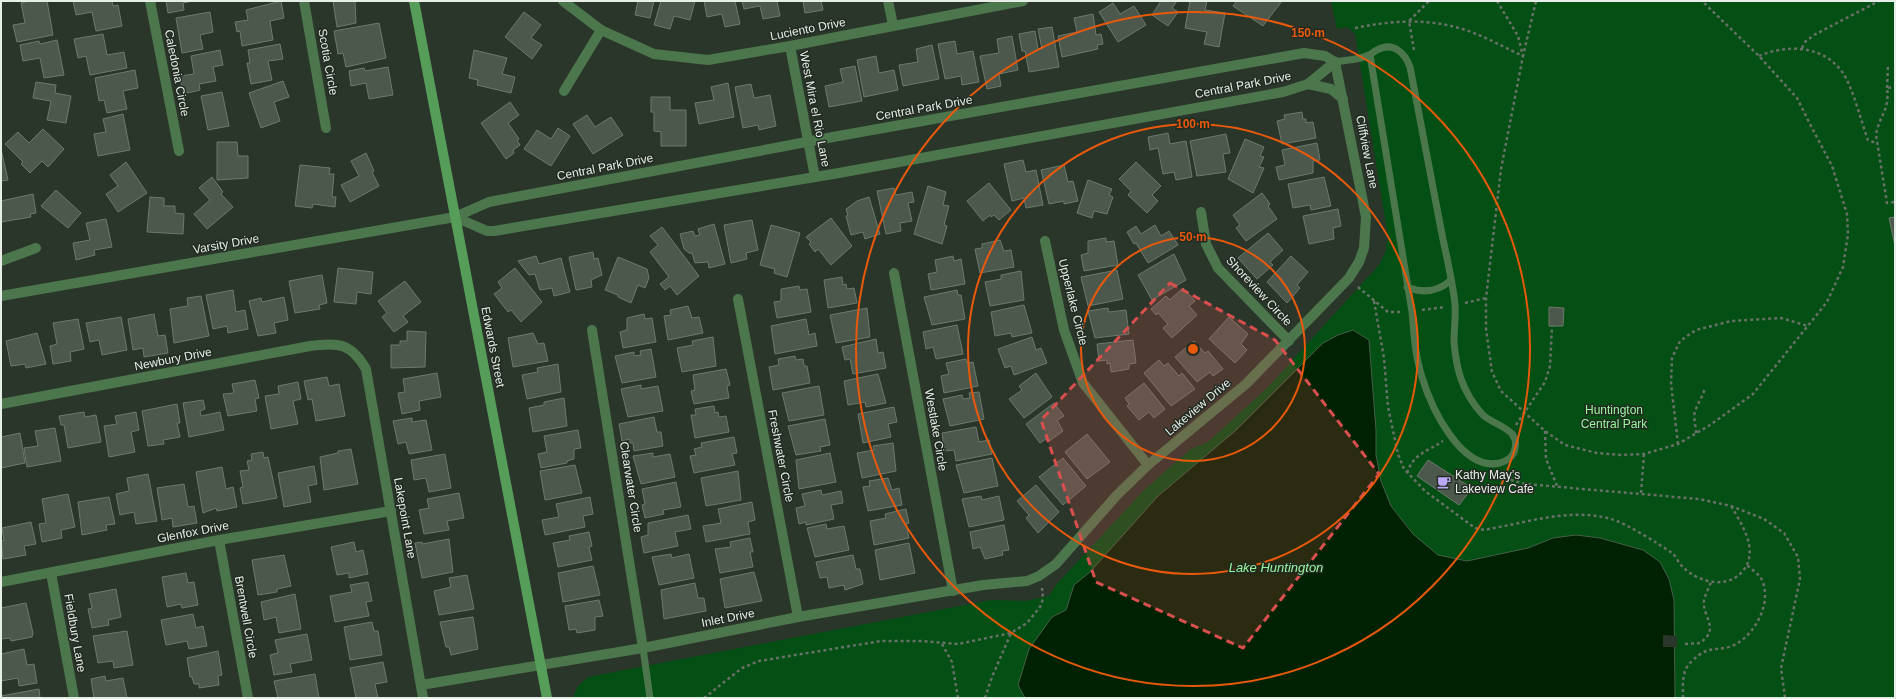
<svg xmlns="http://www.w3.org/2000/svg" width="1896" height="699" font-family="Helvetica,sans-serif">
<rect width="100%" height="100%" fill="#2b362b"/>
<!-- green -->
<polygon fill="#044f13" points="1331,1 1895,1 1895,698 573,698 578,686 588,677 991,600 1025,601 1049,596 1056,585 1144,490 1191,449 1208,442 1268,387 1379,265 1385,253 1388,237 1355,34 1347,27 1337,29"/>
<!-- water -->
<polygon fill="#002203" stroke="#455f47" points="1353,330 1369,340 1376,430 1376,455 1381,481 1391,506 1413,534 1438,555 1467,561 1528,548 1553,538 1576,535 1600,538 1643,550 1660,562 1669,579 1674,600 1675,698 1025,698 1018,685 1029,649 1052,617 1066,610 1074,585 1090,572 1158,496 1235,431 1323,343 1338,335"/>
<!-- pier -->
<polygon fill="#2b362b" points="1663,635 1677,636 1677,647 1663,647"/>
<!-- building -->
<g fill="#4d584d" stroke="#6e796e">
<polygon points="30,1 47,1 53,35 17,42 13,25 25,23 21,3"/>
<polygon points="73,1 112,1 113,6 118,5 122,26 96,31 92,12 76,15"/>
<polygon points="166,1 193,1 183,3 184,10 168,13"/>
<polygon points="281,1 284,18 270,21 273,40 242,46 240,31 237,32 235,22 248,20 246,10"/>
<polygon points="333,1 355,1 356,23 337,27"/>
<polygon points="638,1 654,1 650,18 635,15"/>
<polygon points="661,1 695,1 690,20 674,16 670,29 654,25"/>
<polygon points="704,1 735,1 740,24 725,27 722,14 707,17"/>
<polygon points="742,1 777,1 780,16 763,19 760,6 744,9"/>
<polygon points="803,1 821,1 823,10 805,13"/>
<polygon points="1161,1 1177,1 1172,8 1178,12 1168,26 1152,15"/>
<polygon points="1190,1 1207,1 1205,10 1225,13 1219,47 1204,44 1207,32 1185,28"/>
<polygon points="1237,1 1282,1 1263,26 1233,6"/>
<polygon points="1113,3 1120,14 1134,6 1146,25 1118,42 1099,12"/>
<polygon points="210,12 213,32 200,35 203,49 182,53 176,18"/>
<polygon points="524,12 541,25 531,38 542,45 532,59 505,37"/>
<polygon points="1093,14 1096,35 1101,34 1103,44 1097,45 1098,49 1062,57 1058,36 1077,32 1074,18"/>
<polygon points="379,23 386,58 346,67 343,53 338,54 334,31"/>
<polygon points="1052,27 1059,67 1029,72 1025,51 1022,51 1019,34 1035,31 1038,49 1042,49 1038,29"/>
<polygon points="103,34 107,55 124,52 127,68 90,75 86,56 78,58 74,39"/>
<polygon points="1012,36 1018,70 999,74 1001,86 987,89 980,56 999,53 997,39"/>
<polygon points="57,40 64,75 44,78 40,58 23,61 20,45 39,41 40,44"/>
<polygon points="955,41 957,54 973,51 979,82 962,85 961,76 945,79 938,44"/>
<polygon points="280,44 283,59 268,61 272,80 251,84 247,63 250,63 248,50"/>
<polygon points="932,45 939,79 903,86 899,65 918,62 916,49"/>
<polygon points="220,50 223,65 213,67 216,81 199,84 200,90 183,94 180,76 194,74 191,56"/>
<polygon points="474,50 507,58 502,74 515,77 511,93 477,85 478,80 469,78"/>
<polygon points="876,56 879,73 894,70 898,90 864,97 857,60"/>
<polygon points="855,66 862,101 829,107 825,86 843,82 840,69"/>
<polygon points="388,67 393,95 369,99 366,83 351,86 349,71 364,68 365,71"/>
<polygon points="135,70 138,88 123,91 127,109 107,113 104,100 99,101 95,78"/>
<polygon points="283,81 289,97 274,102 280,121 261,128 249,93"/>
<polygon points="36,82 56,85 55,93 71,96 66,123 47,120 51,101 33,98"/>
<polygon points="728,83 734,117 699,124 695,103 714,100 711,87"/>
<polygon points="751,84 754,98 770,95 776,126 759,130 758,125 743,128 735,87"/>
<polygon points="222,92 229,126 208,130 201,96"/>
<polygon points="651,97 670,97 670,110 686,110 686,146 661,146 661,132 654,131 654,112 651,112"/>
<polygon points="510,102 519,115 508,123 519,139 517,140 520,145 513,150 514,153 506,159 481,123"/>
<polygon points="1302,112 1303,119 1306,119 1306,123 1313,122 1316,138 1282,144 1277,121 1285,119 1284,115"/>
<polygon points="123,114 130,150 98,156 94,134 106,132 103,119"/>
<polygon points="587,115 595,127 611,117 623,135 593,154 573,124"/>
<polygon points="558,128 570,136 551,166 524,149 537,130 551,139"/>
<polygon points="43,129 64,149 48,167 42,161 30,173 21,164 23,162 5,144 18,132 29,143"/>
<polygon points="1168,133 1170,144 1186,141 1192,177 1176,180 1174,172 1163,174 1158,148 1150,150 1148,137"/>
<polygon points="1226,134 1230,153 1223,154 1226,172 1197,176 1190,141"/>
<polygon points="1245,139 1264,147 1260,156 1264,157 1259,167 1264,168 1253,193 1228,179"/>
<polygon points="217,142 237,142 238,156 248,156 248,178 217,180"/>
<polygon points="1317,143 1320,160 1313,161 1313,173 1279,180 1276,167 1285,165 1282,150"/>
<polygon points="1,149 8,180 1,181"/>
<polygon points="366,153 374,171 372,172 379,186 350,202 341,185 359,176 351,161"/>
<polygon points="1023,160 1026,172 1036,170 1043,205 1026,208 1024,198 1012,201 1004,164"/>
<polygon points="126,162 147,193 118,212 106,194 118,186 110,175"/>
<polygon points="1136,162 1161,186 1152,195 1158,201 1147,213 1128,195 1131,191 1119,179"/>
<polygon points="300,165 330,168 329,174 334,174 332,197 336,197 335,207 313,204 312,208 295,206"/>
<polygon points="1064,165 1068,182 1073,181 1078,201 1064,204 1064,201 1049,204 1041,170"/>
<polygon points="212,177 223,192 221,194 233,207 207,229 194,214 210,200 199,188"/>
<polygon points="1324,177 1331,206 1311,210 1310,205 1293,208 1288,184"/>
<polygon points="1088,180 1112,189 1109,195 1113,197 1107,214 1094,211 1092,218 1077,213"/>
<polygon points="989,183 1011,210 999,220 994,215 991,217 990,215 983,221 967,201"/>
<polygon points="928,186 946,192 943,205 949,206 944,225 947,226 942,244 914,234"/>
<polygon points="894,188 896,195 912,192 914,202 908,203 912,221 900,223 901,231 886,234 877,191"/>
<polygon points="56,190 81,213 68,228 41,206"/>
<polygon points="1262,193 1270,204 1268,206 1277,219 1246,241 1236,228 1240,225 1233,215"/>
<polygon points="33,194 36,213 30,214 31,217 1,222 1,201"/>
<polygon points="150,197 164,198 164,206 175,206 175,213 184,214 183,234 147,232"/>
<polygon points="869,197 880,234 865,239 863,232 851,235 846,216 848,215 846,209 857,201"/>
<polygon points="1338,209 1341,226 1333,228 1334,239 1309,244 1303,216"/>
<polygon points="1895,217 1895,246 1889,218"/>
<polygon points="831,218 852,246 831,265 818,249 815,252 809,244 811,242 806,237"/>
<polygon points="106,219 112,247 94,250 95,255 76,260 73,243 90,240 86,223"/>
<polygon points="752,220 758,250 746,253 747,259 731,263 724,225"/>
<polygon points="714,224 725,264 709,268 708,262 695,263 692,253 689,253 684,249 680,234 693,231 695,236 700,235 698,229"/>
<polygon points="771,225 800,233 787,277 774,273 775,269 760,265"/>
<polygon points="1155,225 1161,236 1169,231 1178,245 1148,263 1136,243 1134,244 1127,232 1136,226 1141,234"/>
<polygon points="662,227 699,276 677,295 670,286 665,290 660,284 669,277 650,252 658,245 650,236"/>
<polygon points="1268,233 1283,250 1270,262 1273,265 1257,279 1238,258"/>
<polygon points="1106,238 1106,242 1114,241 1118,265 1084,271 1081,255 1088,253 1088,241"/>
<polygon points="1000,240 1004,251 1011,250 1014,267 980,273 975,249 982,248 982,244"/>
<polygon points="593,252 594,259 598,258 602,275 591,280 592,287 576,290 569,257"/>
<polygon points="1174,254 1186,280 1152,300 1138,275"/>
<polygon points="536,256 539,264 561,258 570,292 554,296 552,288 540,290 535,274 529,275 518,261"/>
<polygon points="953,256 954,261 961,259 965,284 931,290 928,274 937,272 935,260"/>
<polygon points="1291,256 1308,272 1297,285 1300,288 1287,303 1267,282"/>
<polygon points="618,257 647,269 649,278 645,288 638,285 631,303 618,297 618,295 605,290"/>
<polygon points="338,268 373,272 371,294 357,292 356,304 334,302"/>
<polygon points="515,268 542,302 521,322 511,310 508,312 494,294 502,288 498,282"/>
<polygon points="1117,270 1123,299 1088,306 1081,277"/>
<polygon points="1021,271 1024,300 990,306 985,282 1001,279 1001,275"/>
<polygon points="322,275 327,303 319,305 320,309 295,313 289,281"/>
<polygon points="842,277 843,285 846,284 847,289 854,288 857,303 828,308 824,280"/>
<polygon points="405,281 421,302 403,316 408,322 394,332 382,317 387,313 378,301"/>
<polygon points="799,286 800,290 807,289 811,312 777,318 774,302 781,301 781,289"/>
<polygon points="1183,288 1195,301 1189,306 1197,315 1172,338 1163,328 1168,324 1158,313 1156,315 1151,309 1166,296 1170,300"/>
<polygon points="233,290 236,312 245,310 248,329 228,333 227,326 213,329 206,295"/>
<polygon points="957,290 958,295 961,295 965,319 932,325 924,297"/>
<polygon points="201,296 209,336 174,343 170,309 188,306 187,298"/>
<polygon points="284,297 288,320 274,323 276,333 258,336 249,301 261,298 262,302"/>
<polygon points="1024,305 1032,333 1012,337 1011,333 995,336 991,312"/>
<polygon points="688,306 692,318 699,317 703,333 668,340 664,316 671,315 670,310"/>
<polygon points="1549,307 1564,308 1563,326 1549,326"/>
<polygon points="867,308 870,337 836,343 830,315"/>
<polygon points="1108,308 1109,312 1126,310 1129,334 1095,338 1088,311"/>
<polygon points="154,314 158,336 165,335 168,353 144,357 143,348 133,350 128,319"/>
<polygon points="644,314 645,319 652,318 656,342 623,348 620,332 627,330 627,318"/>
<polygon points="121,317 127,350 102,355 99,340 90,342 86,323"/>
<polygon points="1229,317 1248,334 1241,344 1247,350 1235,363 1209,339"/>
<polygon points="78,319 84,349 70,352 71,361 53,364 50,346 57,344 53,323"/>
<polygon points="806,319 809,335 815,333 817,346 775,354 771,326"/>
<polygon points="957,325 963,354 936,359 933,347 926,349 923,332"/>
<polygon points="407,331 426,332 425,367 391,368 391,345 400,345 400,341 407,341"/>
<polygon points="37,333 46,364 26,368 25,364 11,366 6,341"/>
<polygon points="533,333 538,344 544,343 548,361 513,367 508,338"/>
<polygon points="713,337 716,366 682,372 677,348 693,345 692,341"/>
<polygon points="1032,337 1036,350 1041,348 1047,363 1014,375 1011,366 1005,368 998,349"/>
<polygon points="876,339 878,353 883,352 886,368 853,374 850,359 845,360 842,347"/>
<polygon points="1133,340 1136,363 1129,364 1129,369 1111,372 1110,363 1107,364 1107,360 1099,361 1097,344"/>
<polygon points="1194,341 1205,353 1208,351 1223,369 1213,376 1210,372 1197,382 1175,357"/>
<polygon points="651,349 656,377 622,383 615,356 634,352 634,356 641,355 640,351"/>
<polygon points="795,356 796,360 803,359 804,366 807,366 810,383 773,390 769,367 779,365 778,359"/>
<polygon points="966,359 967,363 973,362 978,386 944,393 941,376 949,374 946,363"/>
<polygon points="1159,360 1164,366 1168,363 1179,376 1182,373 1195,389 1171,406 1144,373"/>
<polygon points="558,364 561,392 527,399 522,375 538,372 537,368"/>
<polygon points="726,369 730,385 727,386 729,398 694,404 691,391 695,390 693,375"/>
<polygon points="437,373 441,397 419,401 420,410 402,414 398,393 405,392 403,379"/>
<polygon points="1036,373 1052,397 1024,418 1009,399 1022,390 1019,386"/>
<polygon points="878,374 886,403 866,407 865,402 848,405 844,381"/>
<polygon points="327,377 329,386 339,384 345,416 316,421 312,399 308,400 304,381"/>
<polygon points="255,380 259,398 255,399 257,411 228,416 223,394 234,393 232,384"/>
<polygon points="298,382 301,399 293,401 298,424 271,429 265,396 279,394 278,386"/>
<polygon points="1144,383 1165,409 1154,418 1149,412 1139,420 1127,406 1129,404 1125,398"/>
<polygon points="641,385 641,389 658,386 663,411 628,417 621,389"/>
<polygon points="819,386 824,415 789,421 782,393"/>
<polygon points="979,392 984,419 950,426 943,399 962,395 963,399 970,398 969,393"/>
<polygon points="564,398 567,426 533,432 529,408 544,405 544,402"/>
<polygon points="203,400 205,409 200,411 201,416 220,412 224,430 189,437 183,403"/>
<polygon points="1054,403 1064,416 1057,420 1063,431 1048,442 1046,439 1040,443 1026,424"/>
<polygon points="177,404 180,423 177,423 180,437 163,440 164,444 148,446 142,411"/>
<polygon points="714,406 715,413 718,412 719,417 726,416 729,432 695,438 691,415 696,415 695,409"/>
<polygon points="894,407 897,422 888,424 891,437 863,443 858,414"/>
<polygon points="84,412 85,417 96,415 101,442 68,448 64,425 61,425 59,416"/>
<polygon points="136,412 139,430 131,432 135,452 109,457 104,426 117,424 115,416"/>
<polygon points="654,417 657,432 661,432 663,446 634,451 633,443 630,443 630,439 622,441 619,424"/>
<polygon points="412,418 412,422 426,420 432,450 409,454 406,442 398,444 393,421"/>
<polygon points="825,419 830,445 820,447 821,451 796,455 788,426"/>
<polygon points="976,427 979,442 989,440 992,454 956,461 954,450 945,451 942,433"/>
<polygon points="55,428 61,461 27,467 24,448 38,446 35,431"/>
<polygon points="578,430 581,448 574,449 574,459 567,461 567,463 541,468 538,454 547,452 544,436"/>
<polygon points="20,433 25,463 1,468 1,437"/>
<polygon points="1087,434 1110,462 1087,479 1065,452"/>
<polygon points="734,437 737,453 732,454 735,465 694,473 690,456 696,455 694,449 702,447 701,443"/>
<polygon points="893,443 896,471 862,478 857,453 874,450 873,446"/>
<polygon points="351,449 358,484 324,490 320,457 338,453 338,451"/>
<polygon points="263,452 264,458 268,457 277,498 243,504 240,488 243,487 240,471 249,470 247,461 252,460 251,454"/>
<polygon points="653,453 653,457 670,454 675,477 641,484 633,456"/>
<polygon points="830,453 836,482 799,489 796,460"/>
<polygon points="445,454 451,488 429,492 426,478 414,480 411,460"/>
<polygon points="992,458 998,486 964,493 956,465"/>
<polygon points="1063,458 1086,486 1063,505 1039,477"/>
<polygon points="1428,460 1472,488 1459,505 1417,476"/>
<polygon points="575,465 582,493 545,500 540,471"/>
<polygon points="314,466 317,484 308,486 311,502 284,507 278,473"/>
<polygon points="222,467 226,489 233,487 237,507 217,511 216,508 203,513 196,472"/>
<polygon points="738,471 741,500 706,506 701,478"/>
<polygon points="148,474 157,521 136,524 134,512 120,515 116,494 129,491 127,478"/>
<polygon points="888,478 892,490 899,488 902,505 868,511 863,487 870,486 869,481"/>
<polygon points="676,482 681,507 663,510 664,514 645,518 642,505 645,504 642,489"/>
<polygon points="184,484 188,507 194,506 197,523 173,527 172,518 162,520 157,488"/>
<polygon points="1036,485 1059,512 1038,533 1026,518 1029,515 1017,501"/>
<polygon points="821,490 822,495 841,491 843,503 831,505 834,519 806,525 806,522 799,524 796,508 805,506 802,494"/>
<polygon points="459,493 464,518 447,521 449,530 424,534 419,510 429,508 427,499"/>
<polygon points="68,494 75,527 61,530 62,538 42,542 39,524 46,523 42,499"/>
<polygon points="981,496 982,500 999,496 1004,520 969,527 962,499"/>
<polygon points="109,497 115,524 106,525 107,530 82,535 78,502"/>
<polygon points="590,497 593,514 583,516 585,527 545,535 542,520 559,517 556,504"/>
<polygon points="752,502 755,520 748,522 750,534 706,542 703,526 721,523 718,509"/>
<polygon points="906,509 909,523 906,524 909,538 874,545 870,521 886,518 885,514"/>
<polygon points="688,515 691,529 675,532 678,546 644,553 641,537 648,535 648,523"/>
<polygon points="31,522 36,544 24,546 26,555 3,559 1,541 4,540 2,528"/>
<polygon points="826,524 827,529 844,526 849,550 815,557 807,528"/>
<polygon points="1004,525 1009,550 1002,551 1003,555 985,559 980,547 973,549 970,532"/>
<polygon points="589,532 592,546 589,547 592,560 558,567 553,543 570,540 569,536"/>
<polygon points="750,538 753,552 750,552 753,567 720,573 715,549 731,547 730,542"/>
<polygon points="449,539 453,572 422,578 415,543 422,542 422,544"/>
<polygon points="354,542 356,552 363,550 368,574 349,578 349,573 337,575 331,547"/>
<polygon points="909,543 915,573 880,580 875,550"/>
<polygon points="671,554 672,558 689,554 694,578 659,585 652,557"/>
<polygon points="284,555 291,586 277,589 277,592 258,595 252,560"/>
<polygon points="853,555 856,569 860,569 863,584 845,590 844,585 829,588 827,577 820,578 816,562"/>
<polygon points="593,566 600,595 563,602 558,573"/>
<polygon points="754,572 762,601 725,608 720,579"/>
<polygon points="186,573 188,583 194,582 198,605 182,608 181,604 167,607 162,577"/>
<polygon points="467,575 474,609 439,615 434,591 451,587 449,578"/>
<polygon points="368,582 372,601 366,602 369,616 335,622 330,596 352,592 350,585"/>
<polygon points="695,583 698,598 704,598 706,611 664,619 661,590"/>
<polygon points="116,589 121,617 108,620 109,625 92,628 88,609 92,608 89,594"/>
<polygon points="295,594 301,629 279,633 276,617 264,620 261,602"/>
<polygon points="599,600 603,616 595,617 595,630 577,633 576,629 569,630 565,606"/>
<polygon points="26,603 33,633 32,637 11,641 10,638 1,639 1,608"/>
<polygon points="193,614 196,628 203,626 207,646 189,649 187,641 166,645 161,620"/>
<polygon points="473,617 478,649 451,655 449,647 446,647 440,622"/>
<polygon points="372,622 374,631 378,631 382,655 350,660 344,627"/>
<polygon points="127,631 133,665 114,668 113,661 98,663 93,636"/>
<polygon points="307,634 312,660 290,664 292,672 274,675 270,655 278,653 275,640"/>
<polygon points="24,649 27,665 34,664 37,683 19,686 18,678 1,681 1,654"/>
<polygon points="218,651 222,675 218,676 219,685 199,688 199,684 194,684 192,677 190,677 187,658"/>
<polygon points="383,662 387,682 375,684 378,698 356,698 350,668"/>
<polygon points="315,674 319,698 278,698 274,681"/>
<polygon points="105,676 106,681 123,678 127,698 94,698 91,679"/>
<polygon points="39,689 40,698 1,698 1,696"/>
</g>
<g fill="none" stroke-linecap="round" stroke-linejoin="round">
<!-- path -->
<g stroke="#687168" stroke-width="2.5" stroke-dasharray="3 3" stroke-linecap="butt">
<polyline points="1497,1 1518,36 1523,56 1501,169 1486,298 1486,329 1492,372 1501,391 1545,431 1565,445 1597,453 1621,455 1644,454 1678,444 1710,425 1753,394 1827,302 1843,267 1848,234 1847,214 1832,166 1811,126 1797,98 1759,56 1702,1"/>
<path d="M1355,28C1390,21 1424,18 1459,28C1481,34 1503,47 1523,56L1536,1"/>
<polyline points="1802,48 1805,42 1814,35 1879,1"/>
<polyline points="1414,50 1409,21 1429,1"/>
<path d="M1759,56C1788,44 1823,45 1843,73C1853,88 1861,121 1868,140L1876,143"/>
<polyline points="1887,88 1888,64"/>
<path d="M1894,202L1887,203L1876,135C1879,115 1890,111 1887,88L1895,87"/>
<polyline points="1358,287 1388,312 1401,312"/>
<path d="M1374,301L1384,358L1388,407L1398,454L1404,469L1425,491L1475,528L1484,530L1494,528C1533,521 1571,508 1611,519C1626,523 1659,544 1672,553C1676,556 1678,562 1681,565C1697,583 1730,591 1745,568C1758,548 1741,523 1731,506"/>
<polyline points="1465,303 1486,298"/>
<polyline points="1422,310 1445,307"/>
<polyline points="1516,425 1545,382 1550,366 1552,326"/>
<polyline points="1545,431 1546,459 1557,486"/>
<path d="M1696,433C1696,426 1693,418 1695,411C1698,403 1703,396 1705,388"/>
<polyline points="1678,444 1671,383 1672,358 1680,341 1696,330 1731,321 1781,318 1808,326"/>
<path d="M1407,473C1414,453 1427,452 1443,441"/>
<polyline points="1501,473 1508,479 1525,484 1699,499 1731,506 1764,519 1784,533 1798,557 1800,579 1781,668 1785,698"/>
<polyline points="1641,493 1644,454"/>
<polyline points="942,644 952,662 958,698"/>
<path d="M1685,644L1700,643C1721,628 1702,618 1704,600C1705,595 1709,588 1711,582"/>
<polyline points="704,698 742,668 759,661 881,641 923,641 958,644 1011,633 1027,623 1040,607 1043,599 1042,588"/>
<polyline points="985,698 992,677 1011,633"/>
<path d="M1683,698C1683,684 1681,671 1692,661C1710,643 1719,653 1736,644C1756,633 1772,602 1762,580C1759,574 1752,570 1747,565"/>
</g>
<!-- service -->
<g stroke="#4c774d" stroke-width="7">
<path d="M1335,62C1346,60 1359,60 1369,55C1372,54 1374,51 1377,50C1393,41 1405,53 1410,67C1420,119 1430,172 1440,224C1445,251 1452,277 1455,304C1456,317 1454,329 1454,342C1455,354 1457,367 1461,379C1465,390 1473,404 1482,414C1493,426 1523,428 1514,452C1512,458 1506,461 1500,463C1461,472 1431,407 1422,377C1415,356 1414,334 1412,312L1370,55"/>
<path d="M1407,287C1424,294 1438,292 1451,280"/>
<polyline points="643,648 650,698"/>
</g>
<!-- minor -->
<g stroke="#4c774d" stroke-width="10">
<polyline points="150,1 179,151"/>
<polyline points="304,1 326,128"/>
<polyline points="563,1 601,30 654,54 708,60 790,46 1023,1"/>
<polyline points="888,1 893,25"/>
<polyline points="790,46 815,177"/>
<polyline points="564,91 601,30"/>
<polyline points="1201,212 1206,244 1218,268 1289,341"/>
<polyline points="1045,241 1064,330 1083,383 1148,465"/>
<polyline points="1,261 36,248"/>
<polyline points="894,273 953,591"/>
<polyline points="738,299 798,617"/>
<polyline points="592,330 643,648"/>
<path d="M1,404L310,346C338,342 351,343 366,369L423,698"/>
<polyline points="219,540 248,698"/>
<polyline points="51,573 74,698"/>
<polyline points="1,582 219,540 391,511"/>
</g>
<!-- tertiary -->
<g stroke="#4c774d" stroke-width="10">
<polyline points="1308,84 1331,89 1343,99"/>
<polyline points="455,217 487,231 494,231 839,173 1283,92 1308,84 1335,62"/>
<polyline points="1,296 455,217 489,202 833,137 1304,53 1325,56 1335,62"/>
<polyline points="421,685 643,648 798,617 983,585 1027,581 1039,576 1056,564 1117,495 1148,465 1246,384 1349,278 1359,262 1364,248 1366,217 1335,62"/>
</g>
<!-- secondary -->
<polyline stroke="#569d5a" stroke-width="10" points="414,1 547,698"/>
</g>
<!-- marked area -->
<path fill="#d94f4e" fill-opacity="0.2" stroke="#d94f4e" stroke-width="3" stroke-dasharray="8 5" stroke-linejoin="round" d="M1170,283L1275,340L1379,474L1243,648L1096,582L1041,420Z"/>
<!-- distance rings -->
<g fill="none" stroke="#e8590c" stroke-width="2">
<circle cx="1193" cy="349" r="112"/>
<circle cx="1193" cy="349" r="225"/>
<circle cx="1193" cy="349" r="337"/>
</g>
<!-- icons -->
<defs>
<g id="cafe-bare" transform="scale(1.08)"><path d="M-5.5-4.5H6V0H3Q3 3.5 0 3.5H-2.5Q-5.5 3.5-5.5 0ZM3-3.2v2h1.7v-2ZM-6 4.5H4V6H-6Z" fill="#bca9f5" stroke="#222b22" stroke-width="2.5" paint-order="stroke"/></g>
</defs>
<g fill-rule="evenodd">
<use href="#cafe-bare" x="1444" y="482"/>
</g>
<g text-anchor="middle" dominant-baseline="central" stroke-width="3" stroke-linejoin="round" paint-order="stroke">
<!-- street labels -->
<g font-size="12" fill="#e7ede7" stroke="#222b22">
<text transform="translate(808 29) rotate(-11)">Luciento Drive</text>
<text transform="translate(328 62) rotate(80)">Scotia Circle</text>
<text transform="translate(177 73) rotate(79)">Caledonia Circle</text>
<text transform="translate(1243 85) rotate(-11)">Central Park Drive</text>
<text transform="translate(924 108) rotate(-10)">Central Park Drive</text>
<text transform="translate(815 109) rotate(79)">West Mira el Rio Lane</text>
<text transform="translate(1367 152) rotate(79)">Cliffview Lane</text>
<text transform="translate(605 167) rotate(-11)">Central Park Drive</text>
<text transform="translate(226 244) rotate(-10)">Varsity Drive</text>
<text transform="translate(1259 291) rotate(47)">Shoreview Circle</text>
<text transform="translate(1073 302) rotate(76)">Upperlake Circle</text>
<text transform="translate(493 347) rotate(79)">Edwards Street</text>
<text transform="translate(173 359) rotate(-11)">Newbury Drive</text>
<text transform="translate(1198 407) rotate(-40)">Lakeview Drive</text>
<text transform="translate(936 430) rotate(80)">Westlake Circle</text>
<text transform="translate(781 456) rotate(79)">Freshwater Circle</text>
<text transform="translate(631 487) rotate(81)">Clearwater Circle</text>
<text transform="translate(405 518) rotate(80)">Lakepoint Lane</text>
<text transform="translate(193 532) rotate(-11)">Glenfox Drive</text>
<text transform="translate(246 617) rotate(80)">Brentwell Circle</text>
<text transform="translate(728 618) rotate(-11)">Inlet Drive</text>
<text transform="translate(75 633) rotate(80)">Fieldbury Lane</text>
</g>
<!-- park labels -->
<g font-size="12" fill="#99f69d" stroke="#222b22">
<text x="1614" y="410">Huntington<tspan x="1614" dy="14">Central Park</tspan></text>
</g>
<!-- poi labels -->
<g font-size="12" fill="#e7ede7" stroke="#222b22" text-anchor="start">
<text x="1455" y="475">Kathy May’s<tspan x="1455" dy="14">Lakeview Cafe</tspan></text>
</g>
<!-- water labels -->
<g font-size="13" font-style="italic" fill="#99f69e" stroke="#222b22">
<text x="1276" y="567">Lake Huntington</text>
</g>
</g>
<circle cx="1193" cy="349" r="6" fill="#e8590c" stroke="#222b22" stroke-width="2"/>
<g font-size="12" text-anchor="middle" font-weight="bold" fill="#e8590c" stroke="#222b22" stroke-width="3" stroke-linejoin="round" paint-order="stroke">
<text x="1308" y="37">150 m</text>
<text x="1193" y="128">100 m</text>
<text x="1193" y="241">50 m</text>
</g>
<!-- border -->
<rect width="1896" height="699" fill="none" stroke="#e7ede7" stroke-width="4"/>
</svg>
